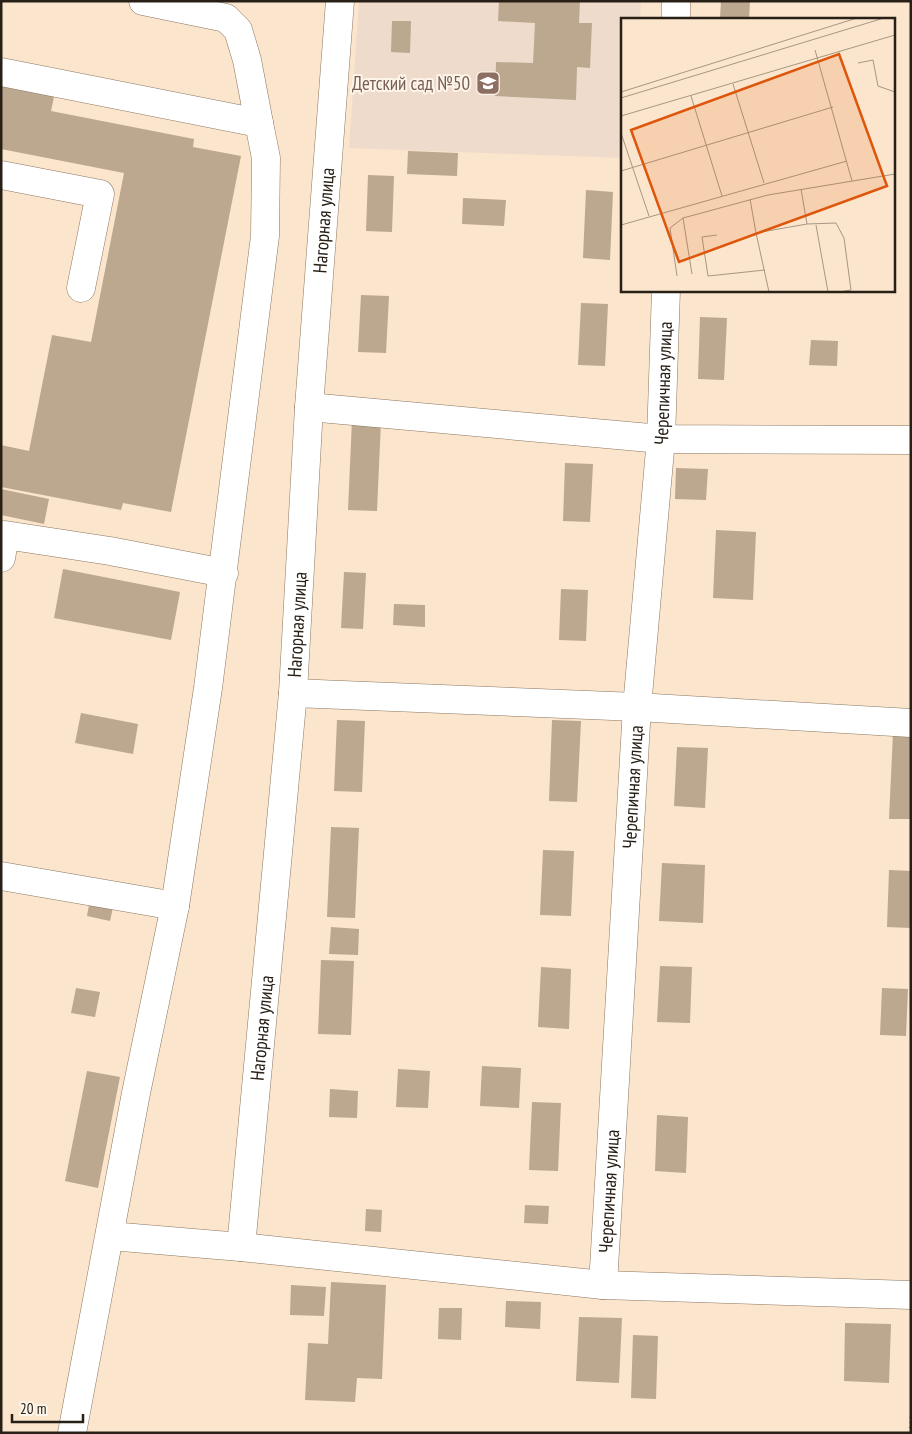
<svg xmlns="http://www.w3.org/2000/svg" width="912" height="1434" font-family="'PT Sans Narrow',sans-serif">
<rect width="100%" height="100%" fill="#fbe5cc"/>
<!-- education -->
<polygon fill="#efdbcc" points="359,1 641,1 640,19 622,19 622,158 349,148"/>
<!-- building -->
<g fill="#bca78f">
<polygon points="499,1 580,1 579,23 592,23 590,68 577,67 576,100 495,96 496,62 533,63 535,23 498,21"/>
<polygon points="721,1 750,1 749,19 720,19"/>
<polygon points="392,21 411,21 410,53 391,52"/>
<polygon points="1,81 55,92 51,111 194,139 193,147 241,156 171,512 123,503 121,510 1,487 1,445 29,451 52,335 91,342 124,173 1,149"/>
<polygon points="408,151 458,153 457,176 407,174"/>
<polygon points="368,175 394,176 392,232 366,231"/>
<polygon points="586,190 613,192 610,260 583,258"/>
<polygon points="463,198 506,200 504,226 462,224"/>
<polygon points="361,295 389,296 386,353 358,352"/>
<polygon points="581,303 608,304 605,366 578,365"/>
<polygon points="700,317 727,318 724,380 698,379"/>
<polygon points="811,340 838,341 837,366 809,365"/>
<polygon points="352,420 381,421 377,511 348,510"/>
<polygon points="565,463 593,464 590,522 563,521"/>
<polygon points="676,468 708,469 706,500 675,499"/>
<polygon points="1,489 49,499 44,524 1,515"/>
<polygon points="716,530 756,532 753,600 713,598"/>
<polygon points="63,569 180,592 171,640 54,618"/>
<polygon points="344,572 366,573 363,629 341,628"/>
<polygon points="561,589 588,590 586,641 559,640"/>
<polygon points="394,604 425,605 425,627 393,625"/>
<polygon points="81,713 138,724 133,754 75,743"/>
<polygon points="337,720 365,721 362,792 334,791"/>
<polygon points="552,720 581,721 577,802 549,801"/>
<polygon points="893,733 911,734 911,819 889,819"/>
<polygon points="677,747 708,748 705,808 674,806"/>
<polygon points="331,827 359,828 355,918 327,917"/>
<polygon points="543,850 574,851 571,916 540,915"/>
<polygon points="662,863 705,865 703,923 659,921"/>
<polygon points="889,870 911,871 911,928 887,927"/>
<polygon points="90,899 114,903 110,921 87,916"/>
<polygon points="331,927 359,929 358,955 329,954"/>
<polygon points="321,960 354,961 351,1035 318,1034"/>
<polygon points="660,966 692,967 690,1023 657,1022"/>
<polygon points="541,967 571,969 569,1029 538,1027"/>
<polygon points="76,988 100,992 95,1017 71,1013"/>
<polygon points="882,988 908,989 906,1036 880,1035"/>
<polygon points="482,1066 521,1068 519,1108 480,1106"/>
<polygon points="398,1069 430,1071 428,1108 396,1107"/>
<polygon points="87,1071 120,1077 98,1188 65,1181"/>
<polygon points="330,1089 358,1091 357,1118 329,1117"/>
<polygon points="532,1102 561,1103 558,1171 529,1170"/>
<polygon points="657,1115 688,1117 686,1173 655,1171"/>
<polygon points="525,1205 549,1206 548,1224 524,1223"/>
<polygon points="366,1209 382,1210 381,1232 365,1231"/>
<polygon points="331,1282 386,1285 382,1379 357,1378 355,1402 305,1400 308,1343 328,1344"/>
<polygon points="291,1285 326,1287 324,1316 290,1315"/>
<polygon points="506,1301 541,1302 540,1329 505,1327"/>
<polygon points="439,1308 462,1308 461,1340 438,1339"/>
<polygon points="579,1317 622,1318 619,1383 576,1381"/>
<polygon points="845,1323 891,1324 889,1383 844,1381"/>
<polygon points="633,1335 658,1336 656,1399 631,1398"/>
</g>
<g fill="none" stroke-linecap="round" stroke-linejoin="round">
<!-- minor casing -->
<g stroke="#8b7761" stroke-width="29">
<g id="minor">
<polyline points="676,19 676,1"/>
<polyline points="1,72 259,123 247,60 238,30 226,18 143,1"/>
<polyline points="1,175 100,194 81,288"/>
<polyline points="309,407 661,439 911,440"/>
<polyline points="1,558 5,535 110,551 224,573"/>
<polyline points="293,693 637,707 911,723"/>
<polyline points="1,876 175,906"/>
<polyline points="110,1236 241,1247 603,1285 911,1295"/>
<path id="s1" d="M241,1247L293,693L309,407L340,1"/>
<path id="s2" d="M603,1285L637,707L661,439L666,290"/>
<polyline points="72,1433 136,1093 175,906 208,688 265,236 266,158 259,123"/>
</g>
</g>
<!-- path -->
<polyline stroke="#918270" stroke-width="3" stroke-dasharray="1 4" stroke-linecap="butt" points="910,1433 911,1416"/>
<!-- minor -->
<use href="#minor" stroke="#fff" stroke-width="28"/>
</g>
<!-- icons -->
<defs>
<g id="school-square" transform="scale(1.25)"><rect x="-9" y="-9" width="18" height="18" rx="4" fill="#8d6e63" stroke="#fef5ea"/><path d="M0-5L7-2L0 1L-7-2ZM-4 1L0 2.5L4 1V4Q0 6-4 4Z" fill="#fff"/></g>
</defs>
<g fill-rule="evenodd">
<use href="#school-square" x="488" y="83"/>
</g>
<g text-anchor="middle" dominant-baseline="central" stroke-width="4" stroke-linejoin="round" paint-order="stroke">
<!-- education labels -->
<g font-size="19" fill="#785e54" stroke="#fef5ea" text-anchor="end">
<text x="470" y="83">Детский сад №50</text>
</g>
<!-- street labels -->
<g font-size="19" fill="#282016" stroke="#fef5ea">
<text stroke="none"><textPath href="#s1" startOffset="1030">Нагорная улица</textPath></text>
<text stroke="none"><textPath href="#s2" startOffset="904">Черепичная улица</textPath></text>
<text stroke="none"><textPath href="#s1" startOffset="625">Нагорная улица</textPath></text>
<text stroke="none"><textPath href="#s2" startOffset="499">Черепичная улица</textPath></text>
<text stroke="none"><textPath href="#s1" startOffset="220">Нагорная улица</textPath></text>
<text stroke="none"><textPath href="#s2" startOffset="94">Черепичная улица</textPath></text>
</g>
</g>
<!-- overview -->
<g transform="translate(621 18)">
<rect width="274" height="274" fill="#fbe5cc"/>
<path fill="none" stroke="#a79683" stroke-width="1" d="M194,32L231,163M237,45L252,42L257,68L274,74M112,66L143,165M0,74L236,0M70,78L101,178M0,80L263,0M0,98L274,17M0,115L28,198M0,153L212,89M129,181L135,215L186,206L180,171M62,200L147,177L274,156M186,206L215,205L223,220L230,272L218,274M0,207L226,143M195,207L207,274M135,215L148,274M96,217L81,219L87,258L144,252M56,258L49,210L62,200L71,256"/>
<path fill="#de560c" fill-opacity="0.15" stroke="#de560c" stroke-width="2.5" d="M218,36L266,168L58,244L10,112Z"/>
<rect width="274" height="274" fill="none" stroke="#282016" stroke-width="2.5"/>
</g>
<!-- border -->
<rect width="912" height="1434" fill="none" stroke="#282016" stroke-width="5"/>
<!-- scale -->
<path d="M12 1414v8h71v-8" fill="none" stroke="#282016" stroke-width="2.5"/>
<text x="20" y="1414" font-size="15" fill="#282016" stroke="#fef5ea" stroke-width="4" paint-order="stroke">20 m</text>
</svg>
